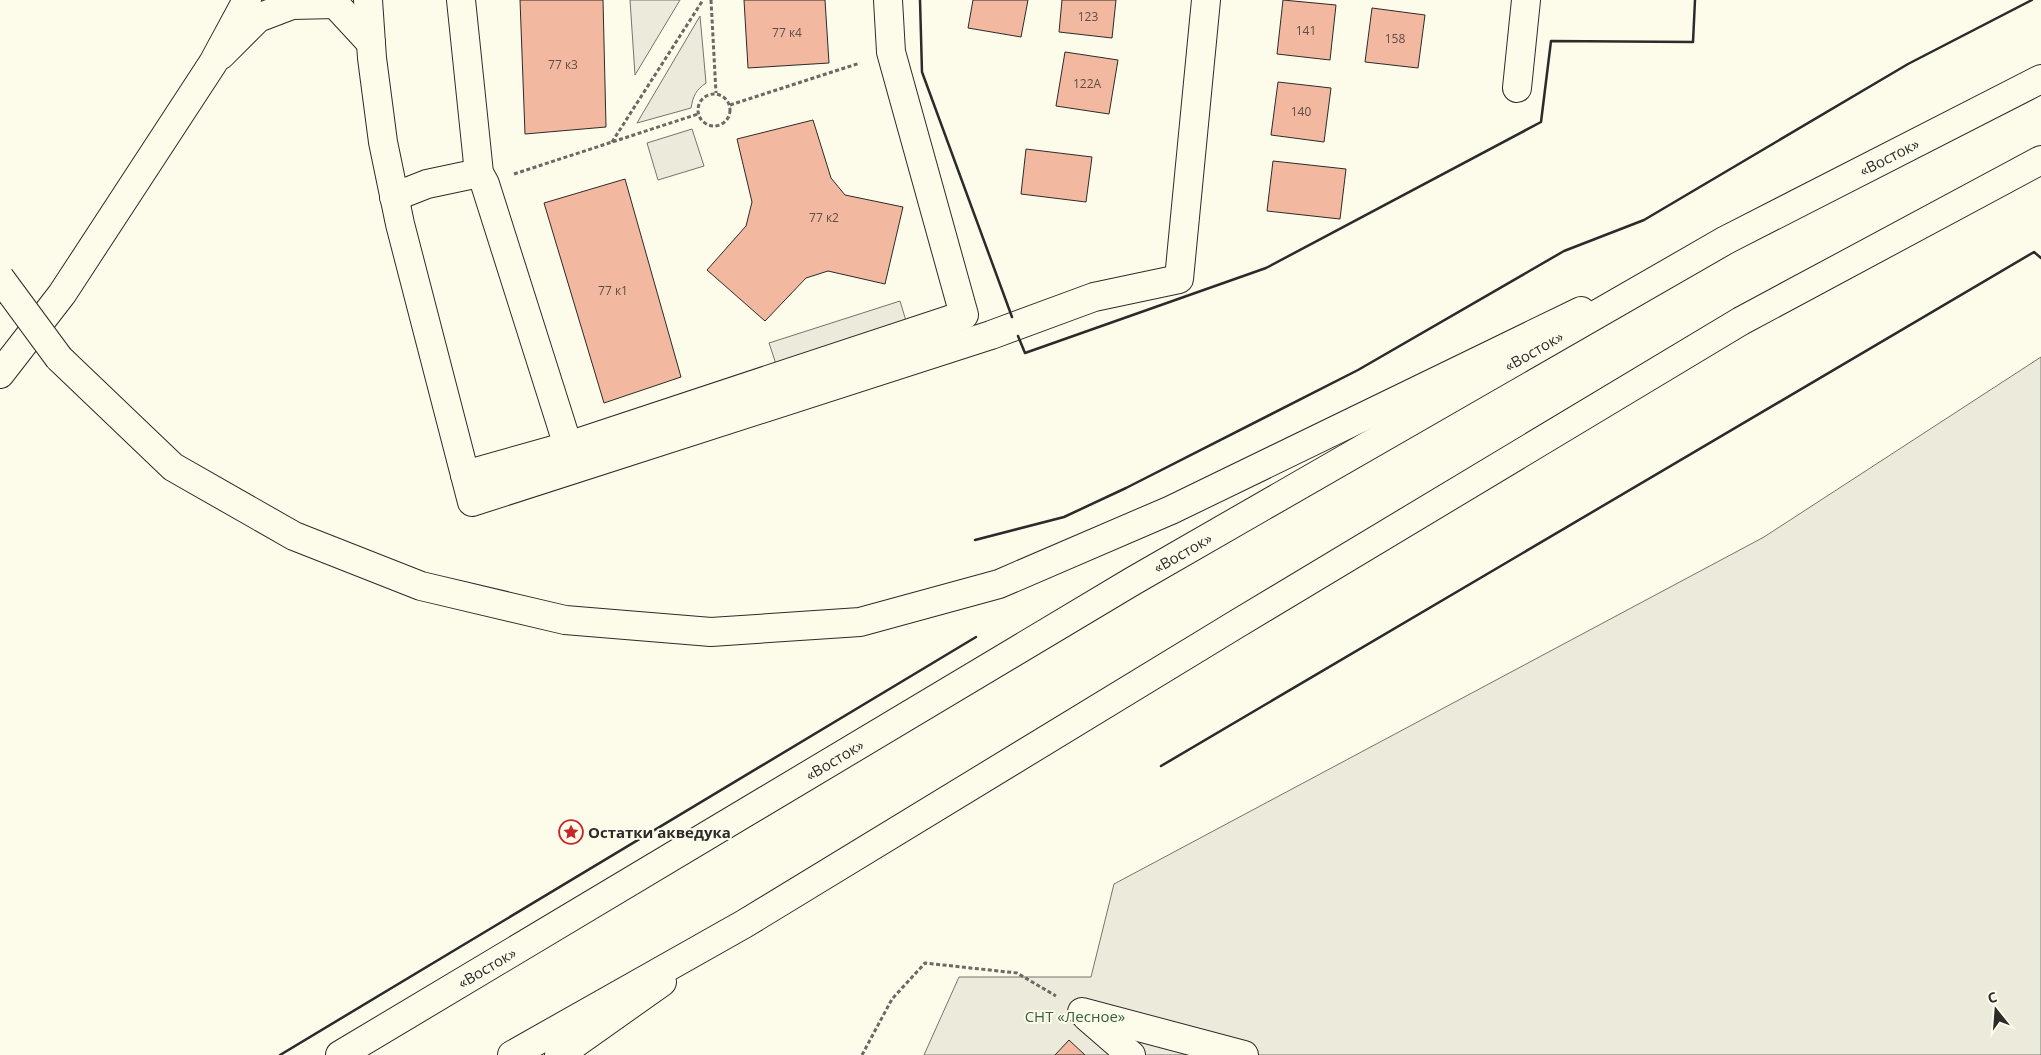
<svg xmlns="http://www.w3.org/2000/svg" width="2041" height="1055" font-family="'Open Sans',sans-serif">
<rect width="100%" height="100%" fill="#fdfbea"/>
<!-- green -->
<g fill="#ecebdb" stroke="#74746e">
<polygon points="630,0 680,0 635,75"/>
<path d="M700,16L706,83C696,90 693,96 691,108L637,123Z"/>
<polygon points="692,129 704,166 658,180 647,143"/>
<polygon points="2041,357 2041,1055 924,1055 959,977 1091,977 1114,884 1764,537"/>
</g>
<!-- parking -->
<polygon fill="#eceadb" stroke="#74746e" points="900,301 910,334 780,376 769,343"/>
<!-- building -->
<g fill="#f2b8a0" stroke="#2b2b2b">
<polygon points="520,0 603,0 606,127 525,134"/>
<polygon points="744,0 825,0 829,63 748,68"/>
<polygon points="973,0 1028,0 1021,37 968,28"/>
<polygon points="1062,0 1116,0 1112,38 1059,32"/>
<polygon points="1283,0 1336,5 1330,60 1277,54"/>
<polygon points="1372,8 1425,15 1418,68 1365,62"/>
<polygon points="1065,52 1118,60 1109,114 1056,106"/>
<polygon points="1278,82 1331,88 1324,142 1271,135"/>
<polygon points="813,120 831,178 845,195 903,207 885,284 828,271 806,278 765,321 707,270 746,226 752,202 737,139"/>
<polygon points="1026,149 1092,157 1086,202 1021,194"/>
<polygon points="1273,161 1346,169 1340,219 1267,211"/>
<polygon points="625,179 681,377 604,403 544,203"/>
<polygon points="1069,1040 1085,1055 1055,1055"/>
</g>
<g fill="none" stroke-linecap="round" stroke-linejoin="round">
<!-- street casing -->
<g stroke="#2b2b2b" stroke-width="30">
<g id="street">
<polyline points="368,0 372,58 383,142 400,224 472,502 991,335 1094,297 1179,279 1206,0"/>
<polyline points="461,0 479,173 485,184 568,446"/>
<polyline points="221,55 258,18 292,5 335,4 371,43"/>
<polyline points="1517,88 1526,0"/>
<polyline points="394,197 427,184 479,173"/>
<polyline points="465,475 568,446 964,315 891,52 888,0"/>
<polyline points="1082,1012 1244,1055"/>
<polyline points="1087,1017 1131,1055"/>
</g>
</g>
<!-- secondary casing -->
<g stroke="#2b2b2b" stroke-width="30">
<polyline id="secondary" points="0,374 62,294 213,63 247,0"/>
</g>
<!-- primary casing -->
<g stroke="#2b2b2b" stroke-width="30">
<g id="primary">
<polyline points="59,358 173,467 294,536 421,586 565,620 711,632 860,622 999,584 1171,510 1581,311"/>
<polyline points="559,1055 662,982"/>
</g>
</g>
<!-- highway casing -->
<g stroke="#2b2b2b" stroke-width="30">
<g id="highway">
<path id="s1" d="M340,1055L1133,581L1726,240L2041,79"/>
<polyline points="512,1055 744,924 1235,625 1741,321 2041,160"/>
</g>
</g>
<!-- path -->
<g stroke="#6a6964" stroke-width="3" stroke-dasharray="4 2.5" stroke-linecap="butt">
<polyline points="711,0 716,93"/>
<circle cx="714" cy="110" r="16"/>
<polyline points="730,105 860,63"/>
<polyline points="612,142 703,0"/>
<polyline points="514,174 698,114"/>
<polyline points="862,1055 892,999 925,963 1017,973 1056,996"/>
</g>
<!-- street -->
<use href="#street" stroke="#fdfbea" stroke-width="28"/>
<!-- secondary -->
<use href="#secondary" stroke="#fdfbea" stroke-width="28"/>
<!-- primary -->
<use href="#primary" stroke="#fdfbea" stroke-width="28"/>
<!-- highway -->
<use href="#highway" stroke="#fdfbea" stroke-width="28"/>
<!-- primary-bridge casing -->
<g stroke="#2b2b2b" stroke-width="30" stroke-linecap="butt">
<polyline id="primary-bridge" points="0,278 59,358"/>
</g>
<!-- primary-bridge -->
<use href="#primary-bridge" stroke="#fdfbea" stroke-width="28"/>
<!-- wall -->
<g stroke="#2b2b2b" stroke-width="2.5">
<polyline points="920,0 922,72 1012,317"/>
<polyline points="1018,336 1025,353 1266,268 1541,122 1551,41 1693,42 1695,0"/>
<polyline points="975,540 1064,517 1126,488 1358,370 1564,251 1644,220 1908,64 2032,0"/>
<polyline points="1161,766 2034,252 2041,258"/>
<polyline points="280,1055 976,637"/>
</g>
</g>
<!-- icons -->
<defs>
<g id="sight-ring" transform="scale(1.25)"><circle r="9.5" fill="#fdfbea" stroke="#c62828" stroke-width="1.5"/><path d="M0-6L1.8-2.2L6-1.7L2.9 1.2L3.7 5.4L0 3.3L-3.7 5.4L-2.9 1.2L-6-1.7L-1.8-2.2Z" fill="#c62828"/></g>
</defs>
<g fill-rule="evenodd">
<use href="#sight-ring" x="571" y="832"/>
</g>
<g text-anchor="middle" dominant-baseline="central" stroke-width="4" stroke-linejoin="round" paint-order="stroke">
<!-- number labels -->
<g font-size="12" fill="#5d4e48">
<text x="1088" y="16">123</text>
<text x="1306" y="30">141</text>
<text x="787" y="32">77 к4</text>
<text x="1395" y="38">158</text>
<text x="563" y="64">77 к3</text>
<text x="1087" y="83">122А</text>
<text x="1301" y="111">140</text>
<text x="824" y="217">77 к2</text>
<text x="613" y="290">77 к1</text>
</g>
<!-- street labels -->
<g font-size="15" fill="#2b2b2b" stroke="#fdfbea">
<text stroke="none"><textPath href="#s1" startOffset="1791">«Восток»</textPath></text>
<text stroke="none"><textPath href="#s1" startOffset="1386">«Восток»</textPath></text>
<text stroke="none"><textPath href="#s1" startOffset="981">«Восток»</textPath></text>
<text stroke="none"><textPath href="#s1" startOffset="576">«Восток»</textPath></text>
<text stroke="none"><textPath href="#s1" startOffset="171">«Восток»</textPath></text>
</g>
<!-- poi labels -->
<g font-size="15" font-weight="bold" fill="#2b2b2b" stroke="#fdfbea" text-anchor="start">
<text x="588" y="832">Остатки акведука</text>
</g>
<!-- park labels -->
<g font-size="15" fill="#34623c" stroke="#fdfbea">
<text x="1075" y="1016">СНТ «Лесное»</text>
</g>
</g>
<!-- north arrow -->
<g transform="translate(1996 1010) rotate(343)" stroke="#fdfbea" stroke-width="4" paint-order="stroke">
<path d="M0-4L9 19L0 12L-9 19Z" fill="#2b2b2b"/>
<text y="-8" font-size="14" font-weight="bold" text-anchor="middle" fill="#2b2b2b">С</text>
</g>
</svg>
